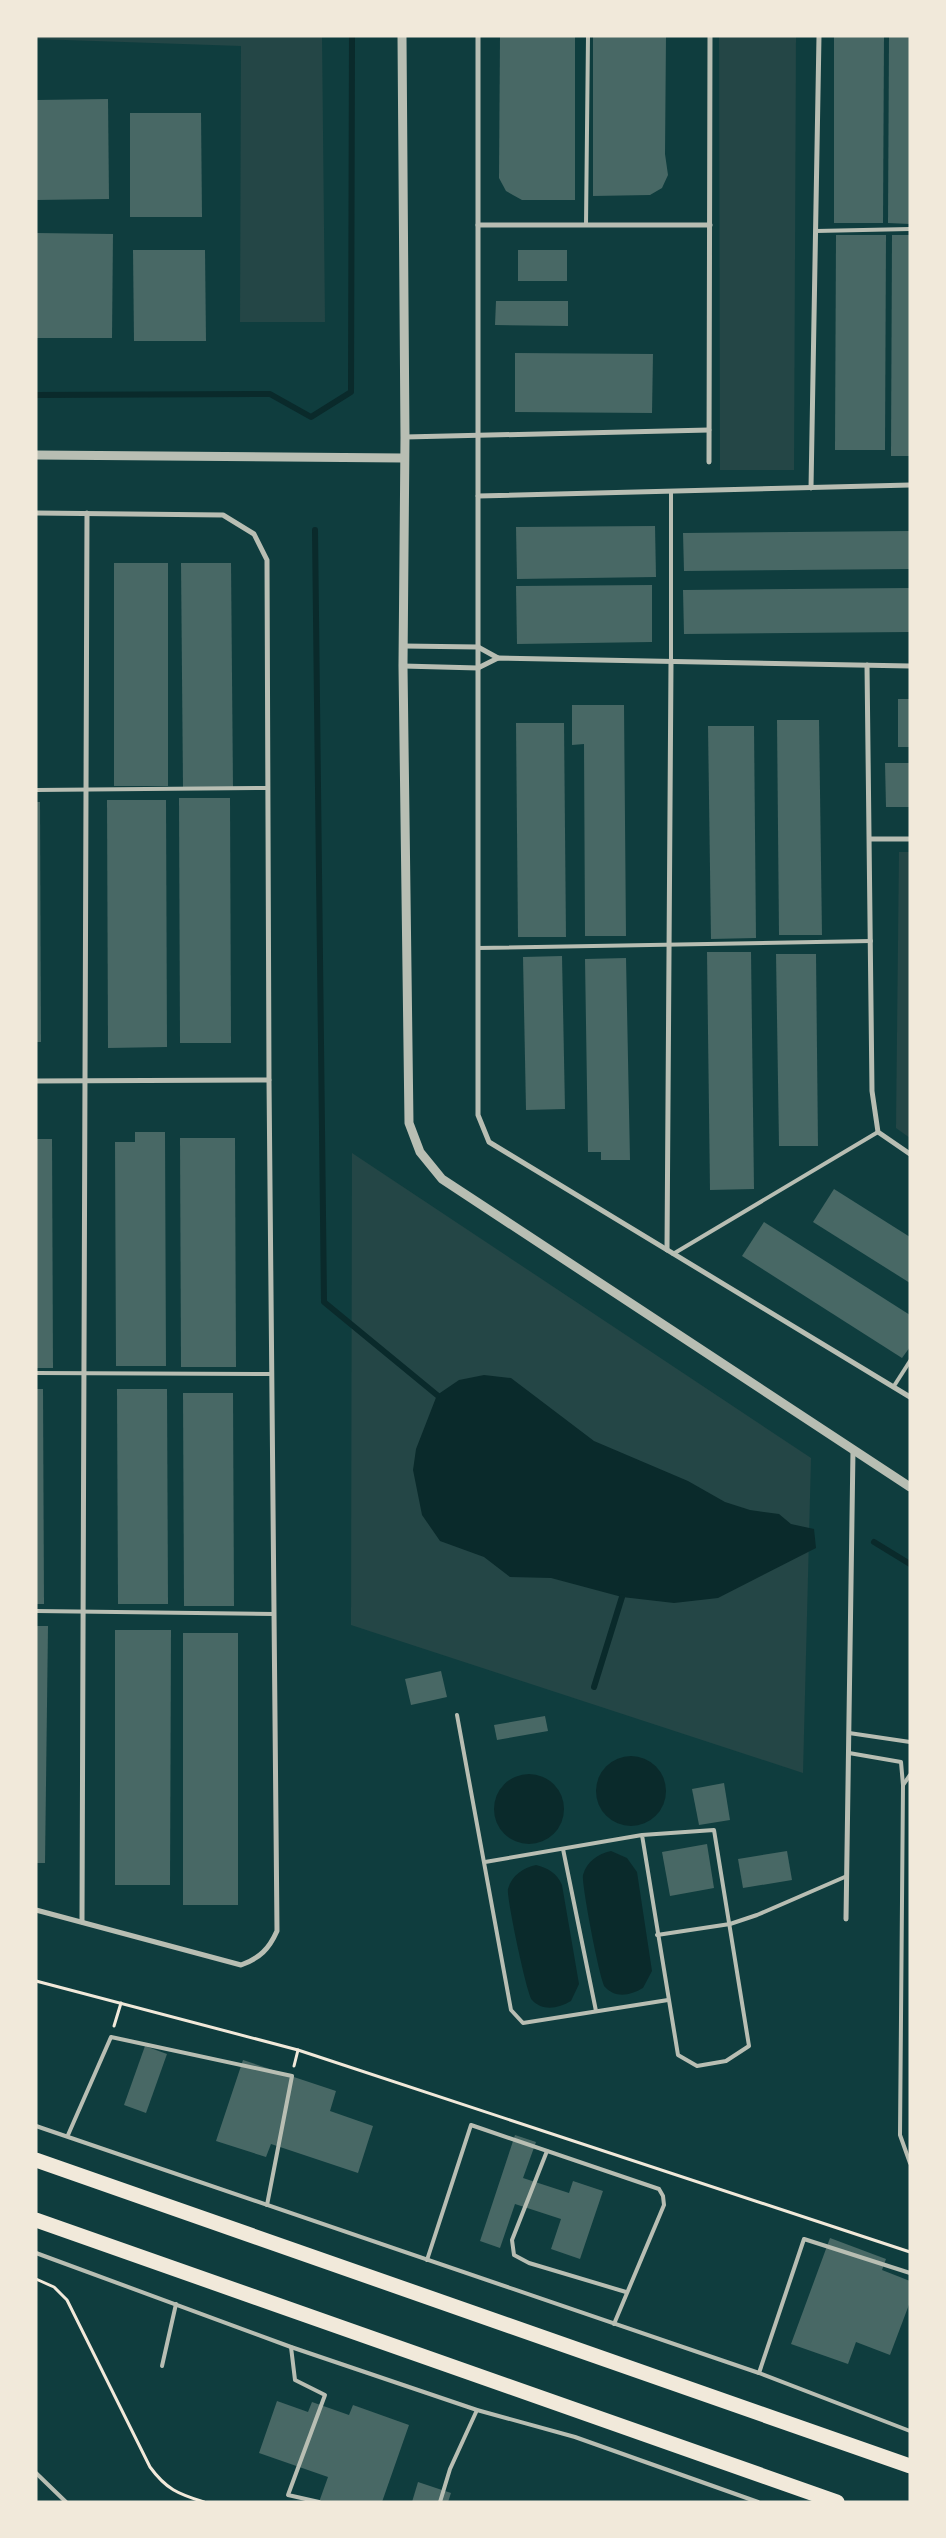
<svg xmlns="http://www.w3.org/2000/svg" width="946" height="2538" font-family="Arial,sans-serif">
<rect width="100%" height="100%" fill="#0f3d3e"/>
<!-- green -->
<g fill="#244646">
<polygon points="36,36 322,36 325,322 240,322 241,46 36,39"/>
<polygon points="719,36 796,36 794,470 720,470"/>
<polygon points="899,852 910,852 910,1138 896,1128"/>
<polygon points="352,1153 811,1458 803,1773 351,1625"/>
</g>
<!-- water -->
<g fill="#0a2a2b">
<polygon points="484,1375 511,1378 594,1441 688,1481 725,1502 750,1510 779,1514 791,1524 814,1529 816,1548 718,1598 674,1603 622,1597 551,1578 510,1577 484,1557 440,1541 422,1515 413,1470 416,1449 437,1395 459,1380"/>
<circle cx="631" cy="1791" r="35"/>
<circle cx="529" cy="1809" r="35"/>
<path d="M611,1851L627,1858L637,1872L652,1971L643,1988C631,1995 616,1999 605,1987C600,1982 581,1882 583,1875C587,1861 598,1854 611,1851Z"/>
<path d="M536,1865C548,1868 557,1873 562,1885L579,1984L571,2001C559,2008 543,2012 532,2000C527,1995 506,1896 508,1889C512,1875 523,1868 536,1865Z"/>
</g>
<g fill="none" stroke-linecap="round" stroke-linejoin="round">
<!-- stream -->
<g stroke="#0a2a2b" stroke-width="6">
<polyline points="36,395 270,394 311,417 351,392 352,36"/>
<polyline points="315,530 324,1302 437,1395"/>
<polyline points="874,1542 910,1564"/>
<polyline points="594,1687 622,1597"/>
</g>
</g>
<!-- building -->
<g fill="#486865">
<polygon points="500,36 575,36 575,200 522,200 506,191 499,178"/>
<polygon points="593,36 666,36 665,154 668,175 662,188 650,195 593,196"/>
<polygon points="834,36 884,36 883,223 834,223"/>
<polygon points="889,36 910,36 910,224 888,223"/>
<polygon points="108,99 109,199 36,200 36,100"/>
<polygon points="130,113 201,113 202,217 130,217"/>
<polygon points="36,233 113,234 112,338 36,338"/>
<polygon points="836,235 886,235 885,450 835,450"/>
<polygon points="892,235 910,235 910,456 891,456"/>
<polygon points="133,250 205,250 206,341 134,341"/>
<rect x="518" y="250" width="49" height="31"/>
<polygon points="496,301 568,301 568,326 495,325"/>
<polygon points="515,353 653,354 652,413 515,412"/>
<polygon points="655,526 656,577 517,579 516,527"/>
<polygon points="910,531 910,569 684,571 683,533"/>
<rect x="114" y="563" width="54" height="223"/>
<polygon points="181,563 231,563 233,787 183,787"/>
<polygon points="652,585 652,642 517,644 516,586"/>
<polygon points="910,588 910,632 684,634 683,590"/>
<rect x="898" y="699" width="12" height="48"/>
<polygon points="572,705 624,705 626,936 585,936 584,744 572,745"/>
<polygon points="777,720 819,720 822,935 779,935"/>
<polygon points="516,723 564,723 566,937 518,937"/>
<polygon points="708,726 754,726 756,938 711,939"/>
<polygon points="885,763 910,763 910,807 886,807"/>
<polygon points="179,798 230,798 231,1043 180,1043"/>
<polygon points="107,800 166,800 167,1047 108,1048"/>
<polygon points="36,802 40,802 41,1042 36,1042"/>
<polygon points="707,952 751,952 754,1189 710,1190"/>
<polygon points="776,954 816,954 818,1146 779,1146"/>
<polygon points="562,956 565,1109 526,1110 523,957"/>
<polygon points="626,958 630,1160 601,1160 601,1152 588,1152 585,959"/>
<polygon points="135,1132 165,1132 166,1366 116,1366 115,1142 135,1142"/>
<polygon points="180,1138 235,1138 236,1367 181,1367"/>
<polygon points="36,1139 52,1139 53,1368 36,1368"/>
<polygon points="834,1189 910,1237 910,1283 813,1222"/>
<polygon points="764,1222 910,1315 910,1347 902,1358 742,1256"/>
<polygon points="36,1389 43,1389 44,1604 36,1604"/>
<polygon points="117,1389 167,1389 168,1604 118,1604"/>
<polygon points="183,1393 233,1393 234,1606 184,1606"/>
<polygon points="36,1626 48,1626 45,1863 36,1863"/>
<polygon points="115,1630 171,1630 170,1885 115,1885"/>
<rect x="183" y="1633" width="55" height="272"/>
<polygon points="441,1671 447,1697 411,1705 405,1679"/>
<polygon points="545,1716 548,1731 497,1740 494,1725"/>
<polygon points="724,1783 730,1820 699,1825 692,1789"/>
<polygon points="707,1844 714,1888 670,1896 662,1852"/>
<polygon points="787,1851 792,1880 743,1888 738,1859"/>
<polygon points="145,2046 167,2054 146,2113 124,2105"/>
<polygon points="243,2060 336,2091 330,2111 373,2126 358,2173 271,2144 266,2157 216,2141"/>
<polygon points="515,2135 536,2142 523,2178 569,2193 573,2181 603,2191 580,2259 551,2249 561,2219 515,2204 500,2248 480,2241"/>
<polygon points="830,2238 886,2259 882,2270 910,2281 910,2302 890,2355 856,2342 848,2364 791,2344"/>
<polygon points="277,2401 308,2412 312,2402 349,2415 353,2405 409,2425 382,2502 319,2502 328,2477 259,2453"/>
<polygon points="418,2482 451,2493 448,2502 412,2502"/>
</g>
<g fill="none" stroke-linecap="round" stroke-linejoin="round">
<!-- path -->
<g stroke="#f1e9da" stroke-width="3">
<polyline points="36,1981 298,2050 910,2252"/>
<polyline points="114,2026 121,2003"/>
<polyline points="294,2066 298,2050"/>
<path d="M36,2279L54,2287L67,2300L150,2467C166,2489 178,2494 204,2502"/>
</g>
<!-- service -->
<g stroke="#b8beb3" stroke-width="4">
<polyline points="586,225 588,36"/>
<polyline points="816,231 910,229"/>
<polyline points="671,491 671,661"/>
<polyline points="36,790 267,788"/>
<polyline points="478,948 871,941"/>
<polyline points="673,1254 878,1132"/>
<polyline points="36,1373 271,1374"/>
<polyline points="894,1386 910,1361"/>
<polyline points="36,1611 274,1614"/>
<polyline points="457,1715 511,2010 523,2023 668,2000"/>
<polyline points="849,1733 910,1742"/>
<polyline points="849,1753 901,1762 903,1785"/>
<polyline points="910,1775 903,1785 900,2135 910,2163"/>
<polyline points="563,1849 596,2011"/>
<polyline points="485,1862 642,1835 714,1830 749,2046 726,2061 697,2066 678,2055 642,1835"/>
<polyline points="657,1935 730,1924 757,1915 847,1876"/>
<polyline points="36,2126 759,2373 910,2431"/>
<polyline points="68,2135 111,2037 292,2076 267,2205"/>
<polyline points="547,2151 512,2240 514,2255 529,2263 626,2292"/>
<polyline points="36,2253 291,2347 477,2410 575,2437 758,2502"/>
<polyline points="427,2260 471,2125 659,2189 663,2196 664,2205 614,2324"/>
<polyline points="291,2347 295,2380 325,2395 288,2495 319,2502"/>
<polyline points="162,2366 176,2304"/>
<polyline points="759,2373 804,2239 910,2273"/>
<polyline points="36,2473 66,2502"/>
<polyline points="440,2502 450,2469 477,2410"/>
</g>
<!-- minor -->
<g stroke="#b8beb3" stroke-width="5">
<polyline points="478,36 478,1115 489,1142 910,1397"/>
<polyline points="478,225 710,225"/>
<polyline points="405,437 709,430"/>
<polyline points="709,462 710,36"/>
<polyline points="811,488 819,36"/>
<polyline points="478,496 910,485"/>
<path d="M36,513L223,515L254,534L267,560L269,1080L277,1931C269,1949 260,1958 241,1965L36,1910"/>
<polyline points="403,646 478,647 498,658"/>
<polyline points="867,665 872,1091 878,1132 910,1154"/>
<polyline points="403,666 478,668 498,658 910,666"/>
<polyline points="870,839 910,839"/>
<polyline points="36,1081 269,1080"/>
<polyline points="667,1250 671,661"/>
<polyline points="846,1919 853,1450"/>
<polyline points="82,1922 87,513"/>
</g>
<!-- tertiary -->
<g stroke="#b8beb3" stroke-width="9">
<polyline points="402,36 405,437 403,666 409,1123 420,1152 442,1179 910,1487"/>
<polyline points="36,455 403,458"/>
</g>
<!-- motorway -->
<g stroke="#f1e9da" stroke-width="15">
<polyline points="36,2160 910,2466"/>
<polyline points="36,2220 837,2502"/>
</g>
</g>
<!-- border -->
<rect width="946" height="2538" fill="none" stroke="#f1e9da" stroke-width="75"/>
</svg>
